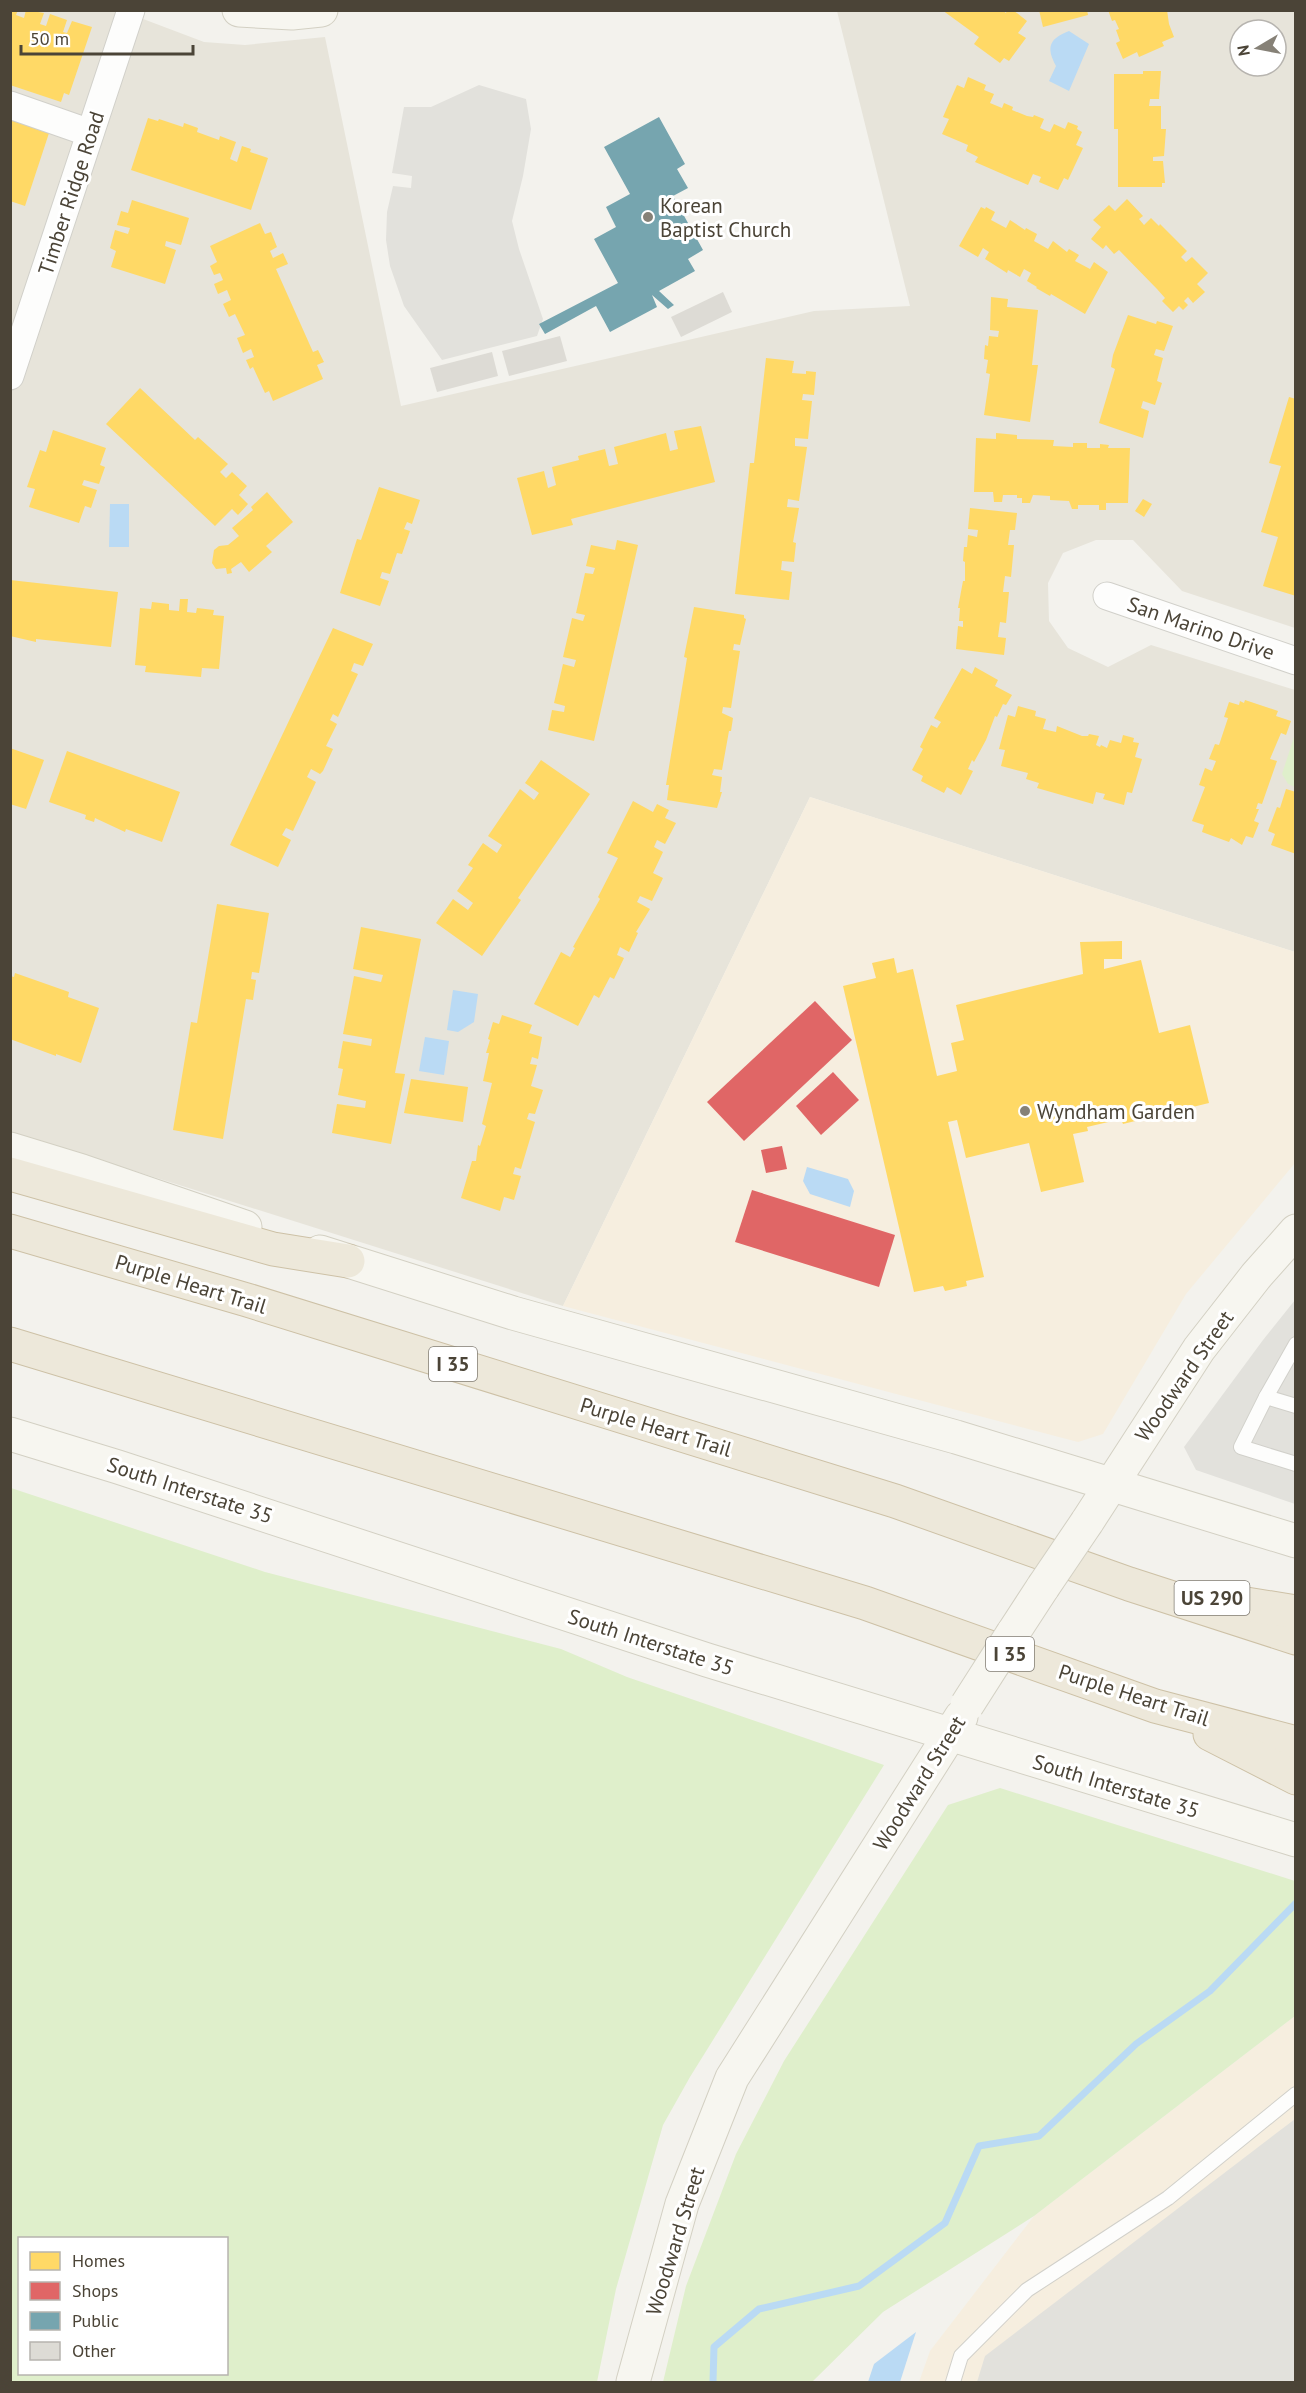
<svg xmlns="http://www.w3.org/2000/svg" width="1306" height="2393" font-family="'PT Sans',sans-serif">
<rect width="100%" height="100%" fill="#f3f2ed"/>
<!-- residential -->
<path fill="#e7e4da" fill-rule="evenodd" d="M11,11H122L204,42L245,45L325,37L401,406L814,311L910,306L837,11H1295V628L1182,591L1133,540H1096L1063,553L1048,583L1049,621L1068,648L1108,667L1151,645L1295,690V952L810,797L563,1306L11,1132ZM1240,30H1276V66H1240Z"/>
<!-- commercial -->
<g fill="#f6eedf">
<polygon points="810,797 1295,952 1295,1163 1186,1294 1103,1434 1078,1442 563,1306"/>
<polygon points="1295,2016 1295,2382 919,2382 930,2351 1034,2216"/>
</g>
<!-- green -->
<g fill="#dfefcb" fill-rule="evenodd">
<polygon points="1295,734 1295,787 1288,784 1282,774"/>
<path d="M11,1488L265,1572L561,1649L627,1677L884,1765L690,2077L663,2125L616,2289L597,2382H11ZM20,2238H226V2374H20Z"/>
<polygon points="1000,1788 1295,1881 1295,2016 1034,2216 883,2312 812,2382 663,2382 686,2286 736,2154 784,2061 948,1805"/>
</g>
<!-- parking -->
<g fill="#e2e1dc">
<polygon points="479,85 526,99 531,129 523,176 512,221 519,249 543,319 537,336 442,360 404,306 390,266 386,240 387,212 393,186 411,188 412,176 392,173 404,107 431,107"/>
<polygon points="1295,1300 1295,1504 1196,1470 1184,1447 1263,1340"/>
<polygon points="1295,2119 1295,2382 977,2382 985,2356"/>
</g>
<!-- water -->
<g fill="#badaf4">
<path d="M1069,31L1089,44L1069,91L1049,81L1056,66C1046,47 1049,39 1069,31Z"/>
<polygon points="110,504 129,504 129,547 109,547"/>
<polygon points="453,990 478,994 474,1022 458,1032 447,1030"/>
<polygon points="425,1037 449,1041 444,1075 419,1071"/>
<polygon points="807,1167 848,1179 854,1191 850,1207 810,1194 803,1181"/>
<polygon points="916,2332 900,2382 868,2382 874,2364"/>
</g>
<!-- homes -->
<g fill="#ffd966">
<polygon points="10,10 18,10 16,15 24,18 26,10 44,13 40,24 46,26 50,14 67,20 63,32 67,33 72,21 92,27 69,95 64,93 61,102 10,85"/>
<polygon points="942,10 1002,10 1006,13 1007,10 1013,10 1027,21 1018,33 1026,38 1009,61 1004,58 1000,63 974,44 979,37"/>
<polygon points="1039,10 1087,10 1088,15 1043,27"/>
<polygon points="1108,10 1167,10 1169,24 1174,37 1162,42 1164,46 1139,57 1137,52 1123,59 1116,43 1120,41 1116,30 1119,29 1115,20 1112,21"/>
<polygon points="1143,71 1161,71 1159,99 1150,99 1149,106 1161,106 1161,129 1166,129 1164,156 1153,157 1153,161 1163,161 1165,183 1162,183 1162,187 1118,187 1118,129 1114,129 1114,74 1143,74"/>
<polygon points="968,77 986,85 984,90 994,94 990,103 1002,108 1004,103 1013,107 1012,110 1027,116 1033,117 1034,115 1044,119 1040,128 1047,131 1050,132 1054,124 1065,129 1068,122 1078,126 1077,129 1082,132 1076,145 1083,148 1068,180 1064,178 1058,190 1039,182 1041,177 1033,174 1028,185 975,162 978,157 966,151 968,145 942,134 949,119 943,117 957,85 964,88"/>
<polygon points="10,116 50,130 25,206 10,201"/>
<polygon points="148,118 158,121 159,119 183,127 184,123 198,128 197,132 219,140 220,136 236,142 230,159 237,162 242,146 251,149 250,152 268,158 251,210 131,170"/>
<polygon points="1127,199 1143,216 1139,219 1144,225 1151,218 1159,226 1160,224 1187,251 1181,257 1186,262 1192,257 1208,273 1197,284 1205,292 1193,303 1188,297 1184,301 1188,305 1183,310 1179,306 1173,312 1162,301 1165,298 1157,289 1119,250 1114,254 1106,245 1103,249 1091,239 1101,227 1093,220 1109,205 1115,211"/>
<polygon points="132,200 189,218 181,245 166,241 165,246 176,250 165,284 111,267 116,251 110,248 115,230 128,234 130,228 117,225 121,211 128,213"/>
<polygon points="981,207 985,209 986,207 995,212 991,220 1006,228 1010,220 1025,230 1026,228 1037,234 1034,241 1048,249 1053,241 1067,252 1069,249 1079,255 1075,261 1090,269 1094,262 1108,272 1085,314 1051,294 1050,296 1036,288 1037,287 1027,281 1031,273 1024,269 1020,277 1008,270 1007,273 985,259 989,252 983,248 978,257 959,246"/>
<polygon points="260,223 265,234 271,232 277,247 270,251 273,258 283,253 288,264 276,269 313,352 318,350 324,362 317,365 323,379 273,401 269,391 265,393 253,367 250,369 246,360 254,357 251,349 243,353 237,338 245,335 235,314 229,317 223,304 231,300 227,290 218,294 214,284 223,280 220,273 214,275 210,266 217,262 210,246"/>
<polygon points="991,297 1008,299 1007,307 1038,310 1032,365 1038,365 1030,422 984,415 990,374 986,373 988,360 984,359 985,345 988,346 989,336 998,337 999,331 990,330"/>
<polygon points="1128,315 1156,324 1157,321 1173,326 1164,351 1156,349 1154,355 1163,358 1157,381 1162,383 1155,405 1143,401 1141,408 1149,411 1143,438 1099,423 1115,369 1111,367 1113,355"/>
<polygon points="766,358 794,361 792,373 806,374 806,371 816,372 814,395 803,394 802,400 812,401 808,439 795,438 795,446 807,447 799,501 788,499 787,507 799,508 793,542 796,543 794,562 782,561 781,570 792,572 789,600 735,594 750,463 754,463"/>
<polygon points="140,388 195,440 198,437 228,464 220,472 226,478 232,472 247,486 239,495 248,504 238,515 232,509 215,526 106,424"/>
<polygon points="1289,397 1296,399 1296,596 1263,586 1278,537 1261,532 1281,466 1269,463"/>
<polygon points="701,426 715,482 571,519 573,525 532,535 517,478 544,471 548,488 556,485 552,467 579,460 578,456 605,449 609,466 618,464 614,447 666,433 670,451 678,449 674,431"/>
<polygon points="53,430 106,448 100,465 105,467 99,484 84,480 82,485 97,490 91,508 85,506 79,523 29,507 35,489 27,487 40,450 46,452"/>
<polygon points="996,433 1017,435 1017,439 1054,440 1053,446 1073,447 1073,443 1087,443 1087,448 1100,448 1100,444 1109,445 1108,448 1130,448 1128,503 1106,503 1106,510 1099,510 1099,505 1078,505 1078,509 1072,509 1069,501 1050,500 1050,496 1033,495 1030,503 1022,503 1022,498 1017,498 1017,495 1003,495 1002,502 994,502 993,492 974,492 976,438 996,439"/>
<polygon points="379,487 420,500 412,524 407,522 404,529 410,531 402,554 397,553 390,574 382,572 380,578 389,581 380,606 340,593 357,539 361,540"/>
<polygon points="267,492 293,522 266,546 272,552 249,572 241,562 231,569 232,573 227,574 226,568 216,569 212,563 214,550 219,546 228,545 239,536 232,528 253,510 251,507"/>
<polygon points="1143,499 1152,504 1144,517 1135,511"/>
<polygon points="970,508 1017,513 1015,530 1010,530 1008,545 1014,545 1011,577 1005,576 1003,592 1009,592 1006,623 1000,622 998,637 1006,638 1004,655 956,649 958,626 963,627 963,621 959,621 960,608 958,608 963,581 965,581 965,562 963,561 964,547 967,547 968,535 977,537 978,530 968,529"/>
<polygon points="617,540 638,545 594,741 548,730 552,710 564,712 565,706 554,703 563,664 574,667 576,660 563,657 572,618 583,621 585,615 576,613 585,573 593,574 595,568 586,566 591,545 615,550"/>
<polygon points="10,580 118,592 111,647 36,639 36,642 10,636"/>
<polygon points="180,599 188,599 187,612 196,613 197,608 214,610 213,615 224,616 219,669 202,668 201,677 145,672 146,666 135,665 140,608 151,609 152,602 169,604 169,610 179,611"/>
<polygon points="694,607 744,615 744,618 746,619 740,645 734,644 733,650 740,651 731,708 723,707 722,713 733,718 731,731 729,731 722,770 714,769 712,775 722,777 720,792 722,792 717,808 667,800 669,785 666,785 687,658 684,657"/>
<polygon points="333,628 373,644 363,666 354,663 351,671 358,674 338,717 333,714 330,720 337,724 326,746 333,749 323,771 320,774 311,769 307,777 316,782 293,831 286,828 282,835 291,840 278,867 230,845"/>
<polygon points="975,667 998,680 995,686 1012,695 1006,705 1003,704 997,717 995,716 986,740 974,762 972,760 968,769 973,771 961,795 947,787 944,793 921,781 923,776 912,770 923,749 920,747 931,725 937,728 941,722 934,718 962,668 972,674"/>
<polygon points="1245,700 1278,711 1276,716 1291,721 1286,735 1281,733 1270,759 1277,761 1262,804 1258,803 1256,809 1259,809 1254,821 1259,823 1253,838 1246,836 1242,845 1231,838 1229,842 1202,832 1204,825 1192,821 1205,787 1199,785 1205,768 1212,771 1216,761 1209,759 1215,744 1219,745 1228,718 1224,717 1229,702 1239,705 1240,701 1244,703"/>
<polygon points="1018,706 1036,711 1035,716 1046,719 1043,729 1056,732 1057,726 1082,736 1088,736 1089,734 1099,736 1096,745 1100,747 1101,745 1107,748 1110,740 1121,743 1123,735 1134,738 1133,742 1139,743 1135,757 1142,759 1132,793 1127,792 1124,805 1103,799 1105,794 1096,792 1093,804 1037,788 1039,783 1026,779 1028,773 1001,766 1005,750 999,749 1008,715 1015,717"/>
<polygon points="10,748 44,760 26,809 10,804"/>
<polygon points="67,751 180,792 162,842 126,829 125,832 95,818 94,822 85,819 86,815 49,802"/>
<polygon points="541,760 590,794 518,898 521,900 482,956 436,923 453,899 468,910 473,903 457,891 473,868 468,865 483,843 497,853 502,845 488,836 520,789 534,800 539,793 525,783"/>
<polygon points="1286,789 1296,792 1296,854 1271,845 1275,834 1268,831 1277,807 1280,808"/>
<polygon points="633,801 653,812 657,804 669,810 665,818 676,823 665,844 657,840 654,847 663,852 653,873 663,878 652,901 640,896 637,902 650,909 636,932 638,933 629,952 620,947 617,955 624,958 614,979 610,977 599,998 594,995 578,1026 534,1004 561,952 570,957 575,948 573,947 600,899 598,897 618,858 607,853"/>
<polygon points="217,904 269,913 259,973 252,972 251,979 256,980 253,1000 246,999 223,1139 173,1130 191,1022 197,1023"/>
<polygon points="361,927 421,939 395,1073 405,1074 391,1144 332,1133 337,1104 365,1108 366,1101 338,1095 343,1069 338,1068 343,1041 371,1046 372,1039 343,1034 354,976 381,982 383,975 353,969"/>
<polygon points="1122,941 1122,959 1104,959 1104,969 1141,960 1159,1033 1190,1025 1209,1103 1123,1124 1121,1119 1087,1127 1088,1131 1073,1134 1084,1182 1041,1192 1029,1143 966,1158 957,1120 948,1122 984,1277 966,1281 967,1286 945,1291 943,1286 914,1292 843,986 876,978 872,963 894,958 897,973 913,969 937,1076 957,1071 951,1043 964,1040 956,1005 1083,974 1080,942"/>
<polygon points="15,973 69,992 68,997 99,1008 81,1063 56,1054 56,1056 10,1039 10,976 14,977"/>
<polygon points="502,1015 532,1025 529,1033 542,1037 538,1059 532,1057 530,1064 537,1065 531,1086 543,1090 535,1114 529,1113 527,1119 535,1122 521,1169 515,1167 513,1174 521,1176 514,1200 504,1197 500,1211 461,1198 472,1161 476,1161 478,1145 480,1146 486,1126 482,1124 492,1083 483,1081 489,1053 486,1053 490,1040 488,1039 493,1022 499,1024"/>
<polygon points="411,1079 468,1087 463,1122 404,1113"/>
</g>
<!-- shops -->
<g fill="#e06666">
<polygon points="815,1001 852,1040 744,1141 707,1102"/>
<polygon points="833,1072 859,1100 821,1135 796,1106"/>
<polygon points="782,1146 787,1169 766,1173 761,1150"/>
<polygon points="752,1190 895,1235 879,1287 735,1242"/>
</g>
<!-- public -->
<polygon fill="#76a5af" points="659,117 685,164 677,169 688,188 673,196 703,250 688,259 695,271 659,291 674,305 668,309 652,295 657,307 610,332 596,306 545,334 539,324 618,283 594,239 616,227 606,207 630,194 604,147"/>
<g fill="none" stroke-linecap="round" stroke-linejoin="round">
<!-- stream -->
<polyline stroke="#badaf4" stroke-width="7" points="713,2382 714,2347 759,2309 859,2286 945,2223 979,2146 1039,2136 1136,2044 1210,1991 1296,1903"/>
</g>
<!-- building -->
<g fill="#dddbd5">
<polygon points="723,292 732,312 681,337 671,317"/>
<polygon points="560,336 567,361 509,376 502,351"/>
<polygon points="492,352 498,376 437,392 430,368"/>
</g>
<g fill="none" stroke-linecap="round" stroke-linejoin="round">
<!-- lane casing -->
<g stroke="#d1d0ca" stroke-width="16">
<g id="lane">
<polyline points="1266,1397 1296,1344"/>
<polyline points="1296,1406 1266,1397 1241,1447 1296,1464"/>
<polyline points="953,2382 961,2356 1027,2290 1168,2198 1296,2094"/>
</g>
</g>
<!-- street casing -->
<g stroke="#d1d0ca" stroke-width="29">
<g id="street">
<polyline points="10,105 90,133"/>
<polyline points="10,376 131,10"/>
<polyline points="1107,596 1296,661"/>
</g>
</g>
<!-- secondary casing -->
<g stroke="#d3d0c3" stroke-width="35">
<g id="secondary">
<polyline points="239,10 292,13 321,10"/>
<polyline points="10,1149 82,1171 245,1227"/>
<polyline points="320,1252 513,1313 956,1437 1296,1541"/>
<polyline points="10,1434 118,1467 707,1660 1296,1840"/>
<polyline points="1087,1522 1199,1349 1256,1276 1296,1231"/>
<polyline points="1013,1633 1043,1587"/>
<polyline points="633,2382 682,2204 732,2078 961,1717"/>
</g>
</g>
<!-- highway casing -->
<g stroke="#cdc1a6" stroke-width="35">
<g id="highway">
<polyline points="10,1174 273,1249 348,1261"/>
<polyline points="10,1231 247,1300 895,1501 1129,1584 1296,1638"/>
<polyline points="10,1344 865,1603 1155,1706 1296,1743"/>
<polyline points="1240,1603 1296,1612"/>
<polyline points="1210,1734 1296,1778"/>
</g>
</g>
<!-- lane -->
<use href="#lane" stroke="#fdfdfc" stroke-width="14"/>
<!-- street -->
<use href="#street" stroke="#fdfdfc" stroke-width="27"/>
<!-- secondary -->
<use href="#secondary" stroke="#f7f6f0" stroke-width="33"/>
<!-- highway -->
<use href="#highway" stroke="#ede8da" stroke-width="33"/>
<!-- secondary-bridge casing -->
<g stroke="#d3d0c3" stroke-width="35" stroke-linecap="butt">
<g id="secondary-bridge">
<polyline points="1043,1587 1087,1522"/>
<polyline points="967,1705 1013,1633"/>
</g>
</g>
<!-- secondary-bridge -->
<use href="#secondary-bridge" stroke="#f7f6f0" stroke-width="33"/>
</g>
<!-- markers -->
<g fill="#868177" stroke="#fff" stroke-width="2">
<circle cx="648" cy="217" r="6"/>
<circle cx="1025" cy="1111" r="6"/>
</g>
<g text-anchor="middle" dominant-baseline="central" stroke-width="6" stroke-linejoin="round" paint-order="stroke">
<!-- shield labels -->
<g fill="#fff" stroke="#817c73" stroke-width="1.5">
<rect x="429" y="1347" width="48" height="34" rx="4.5"/>
<rect x="1174.5" y="1581" width="75" height="34" rx="4.5"/>
<rect x="986" y="1637" width="48" height="34" rx="4.5"/>
</g>
<g font-size="20" font-weight="bold" fill="#4b4437">
<text x="453" y="1364">I 35</text>
<text x="1212" y="1598">US 290</text>
<text x="1010" y="1654">I 35</text>
</g>
<!-- street labels -->
<g font-size="21" fill="#4b4437" stroke="#fff">
<text transform="translate(71 193) rotate(-72)">Timber Ridge Road</text>
<text transform="translate(1201 628) rotate(19)">San Marino Drive</text>
<text transform="translate(191 1284) rotate(17)">Purple Heart Trail</text>
<text transform="translate(1184 1376) rotate(-55)">Woodward Street</text>
<text transform="translate(656 1427) rotate(17)">Purple Heart Trail</text>
<text transform="translate(190 1490) rotate(18)">South Interstate 35</text>
<text transform="translate(651 1642) rotate(18)">South Interstate 35</text>
<text transform="translate(1134 1695) rotate(18)">Purple Heart Trail</text>
<text transform="translate(919 1783) rotate(-58)">Woodward Street</text>
<text transform="translate(1116 1786) rotate(17)">South Interstate 35</text>
<text transform="translate(675 2241) rotate(-73)">Woodward Street</text>
</g>
<!-- poi labels -->
<g font-size="21" fill="#4b4437" stroke="#fff" text-anchor="start">
<text x="660" y="205">Korean<tspan x="660" dy="24">Baptist Church</tspan></text>
<text x="1037" y="1111">Wyndham Garden</text>
</g>
</g>
<!-- border -->
<rect width="1306" height="2393" fill="none" stroke="#4b4437" stroke-width="24"/>
<!-- legend -->
<rect x="18" y="2237" width="210" height="138" fill="#ffffff" stroke="#b7b4af" stroke-width="1.5"/>
<rect x="30" y="2252" width="30" height="18" fill="#ffd966" stroke="#b7b4af" stroke-width="1.5"/>
<text x="72" y="2267" font-size="18" fill="#4b4437">Homes</text>
<rect x="30" y="2282" width="30" height="18" fill="#e06666" stroke="#b7b4af" stroke-width="1.5"/>
<text x="72" y="2297" font-size="18" fill="#4b4437">Shops</text>
<rect x="30" y="2312" width="30" height="18" fill="#76a5af" stroke="#b7b4af" stroke-width="1.5"/>
<text x="72" y="2327" font-size="18" fill="#4b4437">Public</text>
<rect x="30" y="2342" width="30" height="18" fill="#dddbd5" stroke="#b7b4af" stroke-width="1.5"/>
<text x="72" y="2357" font-size="18" fill="#4b4437">Other</text>
<!-- north arrow -->
<g transform="translate(1258 48) rotate(260)"><circle r="28" fill="#ffffff" stroke="#b7b4af" stroke-width="1.5"/>
<path d="M0-4.5L10 22L0 15L-10 22Z" fill="#868177"/>
<text y="-9" font-size="16" font-weight="bold" text-anchor="middle" fill="#4b4437">N</text>
</g>
<!-- scale -->
<path d="M21 45v9h172v-9" fill="none" stroke="#4b4437" stroke-width="3"/>
<text x="30" y="45" font-size="18" fill="#4b4437" stroke="#ffffff" stroke-width="4.5" paint-order="stroke">50 m</text>
</svg>
